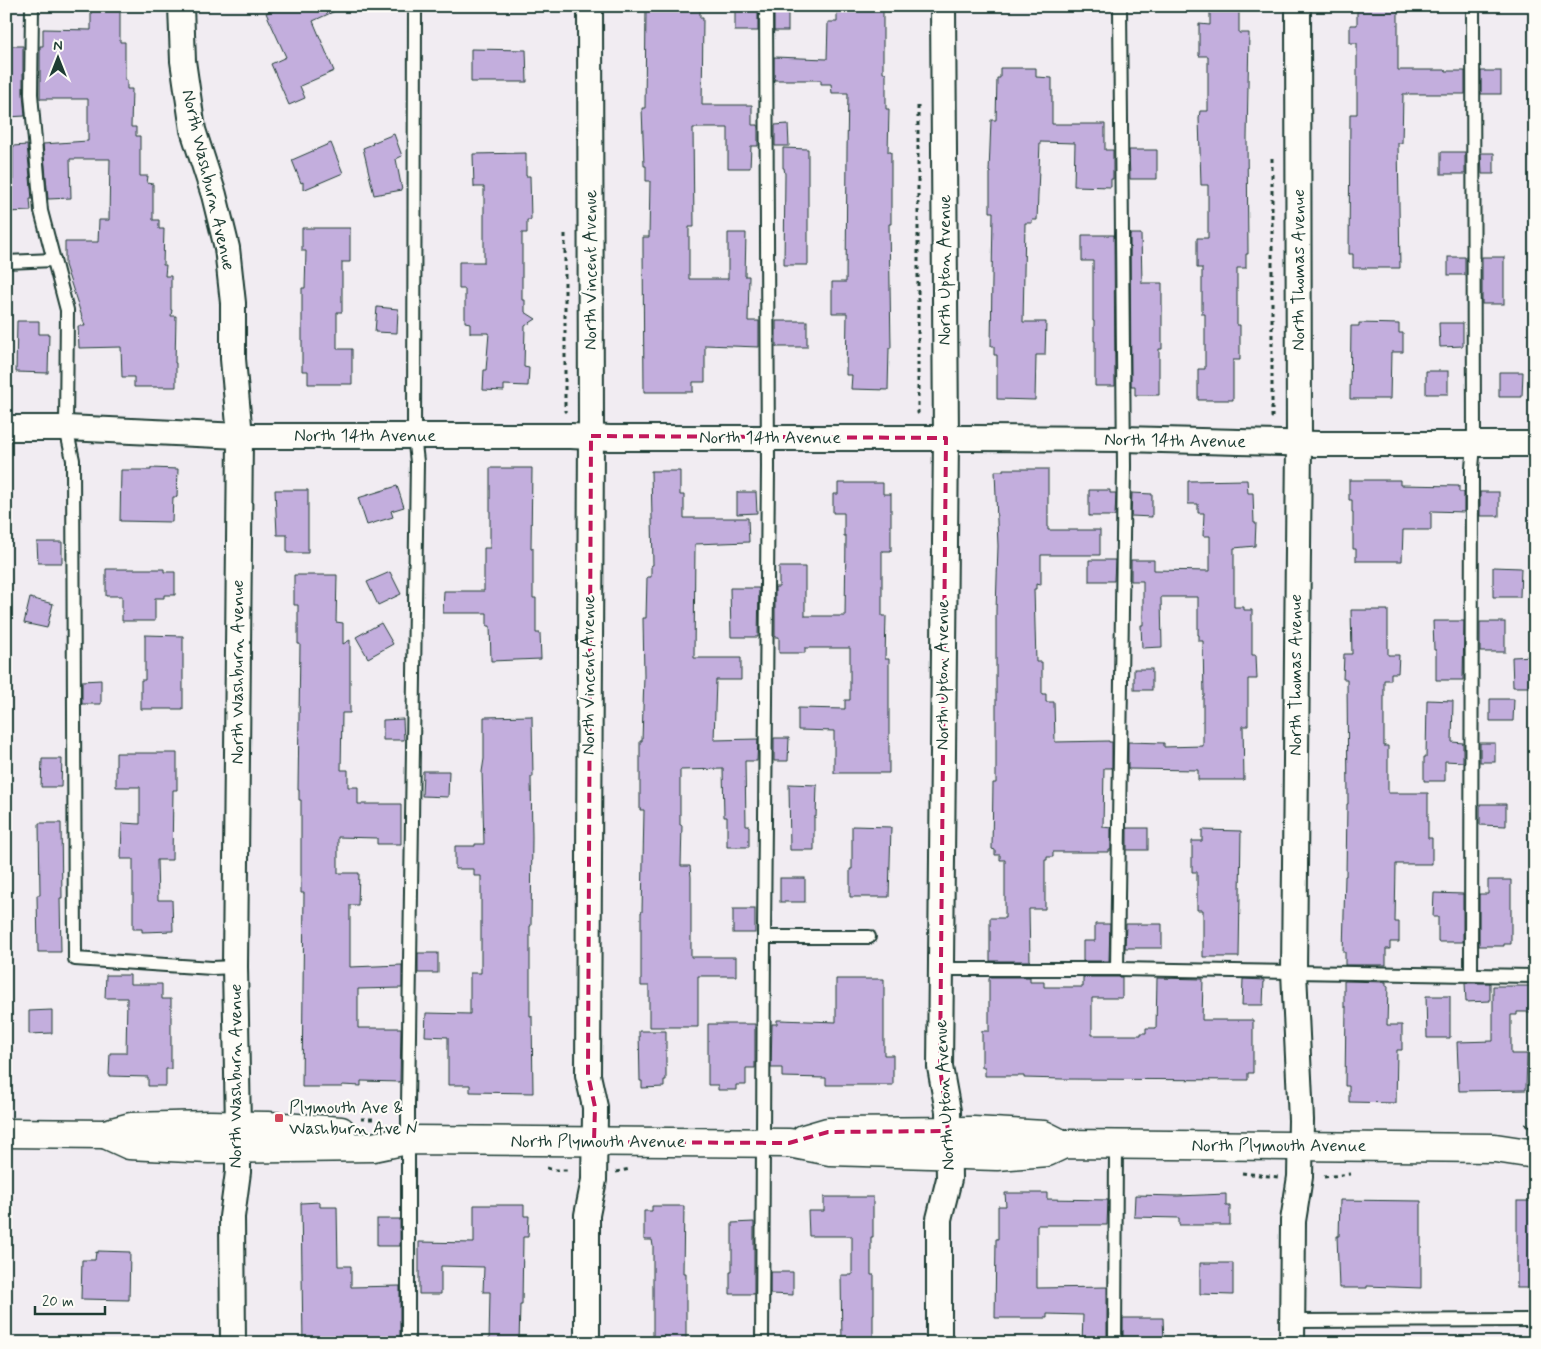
<svg xmlns="http://www.w3.org/2000/svg" width="1541" height="1349" font-family="Mynerve,sans-serif">
<rect width="100%" height="100%" fill="#f1ecf2"/>
<filter id="ink" filterUnits="userSpaceOnUse"><feTurbulence type="fractalNoise" baseFrequency=".02" numOctaves="2"/><feDisplacementMap in="SourceGraphic" scale="10" xChannelSelector="R" yChannelSelector="G"/><feConvolveMatrix kernelMatrix="1 2 1 2 8 2 1 2 1" color-interpolation-filters="sRGB"/></filter>
<g filter="url(#ink)">
<!-- building -->
<g fill="#c3aedd" stroke="#1f3d34">
<polygon points="91,6 120,6 120,42 125,42 125,80 127,80 127,89 132,89 131,127 136,127 136,136 140,136 140,176 148,176 147,183 153,184 153,220 159,220 159,229 164,229 163,265 166,265 165,276 171,276 171,310 172,310 171,316 176,316 175,363 176,363 176,387 134,387 134,377 122,377 121,347 79,348 78,326 85,326 65,265 65,242 98,242 99,220 109,220 110,159 70,159 71,198 48,199 43,144 88,141 88,99 40,99 40,46 43,46 43,29 91,30"/>
<polygon points="281,6 346,6 313,21 334,71 300,86 305,98 289,105 271,64 286,57 266,13"/>
<polygon points="1210,6 1239,6 1239,33 1249,33 1247,138 1248,254 1246,254 1246,268 1237,268 1237,325 1240,325 1240,360 1233,360 1233,400 1198,400 1198,369 1205,369 1205,314 1202,314 1202,268 1197,268 1197,238 1208,238 1208,185 1201,185 1199,118 1200,111 1208,111 1208,56 1199,56 1199,24 1210,25"/>
<polygon points="1357,6 1398,6 1398,70 1446,70 1446,71 1465,71 1465,94 1403,94 1402,143 1398,143 1400,268 1353,268 1353,254 1349,254 1350,114 1357,114 1357,43 1350,43 1350,25 1357,25"/>
<polygon points="646,8 700,9 700,18 703,18 702,105 752,105 752,125 758,125 758,146 751,146 750,168 728,168 728,128 693,128 694,227 689,227 689,279 728,279 728,233 746,233 745,276 749,276 748,321 759,321 759,347 705,345 705,382 693,382 693,392 644,392 643,249 643,237 649,237 650,181 646,181 646,166 644,166 642,108 645,108"/>
<rect x="735" y="8" width="23" height="23"/>
<rect x="774" y="8" width="14" height="23"/>
<polygon points="837,10 883,11 883,73 886,73 886,109 889,109 888,152 891,152 891,224 889,224 891,348 889,348 888,390 851,389 852,375 846,375 847,313 832,313 832,282 846,282 847,150 848,93 832,93 831,84 821,84 821,80 774,80 774,57 827,59 828,22 837,22"/>
<polygon points="11,46 23,46 23,94 25,116 8,117 7,93 11,93"/>
<polygon points="471,49 526,50 527,82 471,82"/>
<polygon points="1000,68 1036,68 1036,77 1052,78 1052,124 1105,124 1105,150 1113,150 1113,179 1111,179 1111,187 1074,186 1075,143 1040,142 1037,220 1032,220 1032,223 1025,223 1023,322 1046,322 1045,355 1036,355 1035,400 997,399 997,355 994,355 994,346 991,346 993,212 990,212 990,172 989,172 991,120 996,120 997,78 1000,78"/>
<rect x="1481" y="71" width="20" height="23"/>
<polygon points="788,124 789,146 775,146 775,125"/>
<polygon points="394,134 402,156 396,159 402,190 374,195 363,148 373,144 372,143"/>
<polygon points="331,143 343,173 303,190 303,182 301,183 292,160"/>
<polygon points="27,145 32,199 30,199 31,211 6,212 6,188 13,187 13,146"/>
<polygon points="783,148 808,149 808,265 784,265 785,174 784,168 783,168"/>
<polygon points="1129,150 1157,150 1157,179 1130,179"/>
<rect x="1441" y="152" width="24" height="22"/>
<polygon points="526,153 526,176 530,176 531,220 527,220 527,233 522,233 522,300 525,300 525,312 536,319 525,326 524,367 529,368 528,386 504,385 504,391 483,390 484,370 486,370 489,333 470,333 470,323 465,322 465,289 459,289 459,262 484,262 484,187 474,187 473,154"/>
<polygon points="1481,153 1494,153 1494,174 1482,174"/>
<polygon points="302,228 350,228 350,262 342,262 342,312 337,312 337,349 352,349 352,384 308,384 308,371 302,371 302,288 305,288 306,251 302,251"/>
<polygon points="1130,234 1141,234 1142,283 1162,283 1162,349 1159,349 1159,395 1135,395 1135,386 1131,386"/>
<polygon points="1082,235 1114,235 1115,386 1095,386 1095,341 1094,341 1094,321 1093,321 1093,261 1082,261"/>
<rect x="1448" y="257" width="17" height="18"/>
<rect x="1482" y="257" width="22" height="47"/>
<polygon points="377,307 398,309 397,333 375,332"/>
<polygon points="17,321 39,321 39,334 49,334 48,373 16,372"/>
<rect x="776" y="321" width="31" height="26"/>
<polygon points="1359,323 1399,324 1399,333 1403,333 1403,352 1391,352 1390,399 1350,399 1351,326 1359,326"/>
<polygon points="1439,323 1463,323 1463,346 1440,347"/>
<rect x="1426" y="371" width="22" height="23"/>
<polygon points="1499,372 1523,372 1522,397 1499,397"/>
<polygon points="151,468 178,469 177,497 173,497 172,522 120,521 121,470 151,470"/>
<polygon points="490,468 532,468 531,548 533,548 533,598 536,598 536,633 540,633 541,659 491,661 490,626 487,626 487,613 443,613 444,591 484,591 484,548 490,548"/>
<polygon points="1003,469 1048,469 1048,530 1100,530 1100,555 1041,555 1041,585 1036,584 1036,589 1034,589 1036,662 1042,662 1042,694 1046,694 1046,702 1054,702 1055,742 1109,741 1109,742 1112,742 1112,768 1104,768 1103,827 1111,828 1111,850 1109,850 1109,852 1053,852 1053,857 1047,857 1047,860 1045,860 1045,909 1029,909 1030,961 990,961 990,918 1005,918 1005,860 1000,860 1000,855 995,855 995,850 992,849 993,783 996,783 996,610 998,546 995,471 1003,471"/>
<polygon points="651,471 680,471 680,495 684,495 684,518 748,518 749,542 695,544 694,658 741,658 741,680 716,680 714,740 758,739 757,761 745,761 746,826 749,826 749,847 727,847 727,817 724,817 723,769 680,770 680,825 682,825 681,866 690,866 691,877 691,957 736,957 736,976 698,976 698,1027 649,1027 649,986 641,986 641,912 642,912 644,810 640,810 640,741 642,741 644,676 643,618 646,618 647,577 651,577 651,565 653,565"/>
<polygon points="1247,480 1248,493 1253,493 1254,523 1256,523 1255,546 1234,548 1234,607 1244,607 1244,610 1252,610 1252,655 1256,655 1257,679 1248,679 1248,726 1243,726 1244,780 1198,780 1198,770 1128,769 1128,742 1164,743 1164,747 1203,746 1203,696 1204,696 1203,641 1199,641 1199,635 1198,635 1198,597 1161,597 1162,647 1142,648 1141,625 1143,625 1143,581 1131,581 1131,560 1154,560 1154,570 1210,571 1210,536 1203,536 1204,513 1198,513 1198,504 1188,504 1188,481"/>
<polygon points="1349,480 1400,480 1400,485 1459,486 1459,492 1464,492 1464,512 1431,511 1431,530 1403,530 1402,561 1356,561 1356,549 1353,549 1353,512 1352,512 1352,500 1349,500"/>
<polygon points="838,483 883,483 883,494 891,494 891,551 882,551 882,616 886,616 885,659 889,659 889,773 834,773 834,731 798,730 798,708 845,709 845,700 850,700 850,648 805,648 805,653 779,653 779,637 775,637 775,587 779,587 779,567 805,567 805,616 845,616 846,536 844,536 844,513 833,513 833,494 838,494"/>
<polygon points="397,486 404,507 391,511 393,517 367,525 358,498"/>
<polygon points="275,490 308,490 308,553 287,553 287,535 277,535"/>
<polygon points="1089,490 1110,490 1110,493 1116,493 1115,516 1089,516"/>
<polygon points="737,492 756,492 757,513 737,514"/>
<rect x="1480" y="492" width="19" height="24"/>
<polygon points="1132,493 1152,494 1152,517 1131,516"/>
<polygon points="37,542 62,542 62,563 38,563"/>
<polygon points="1089,560 1115,560 1114,581 1089,581"/>
<polygon points="1493,567 1521,568 1520,597 1493,597"/>
<polygon points="106,569 164,569 164,572 175,572 175,595 164,595 164,598 155,598 155,621 122,621 122,596 106,596"/>
<polygon points="390,572 401,594 378,605 367,582"/>
<polygon points="294,575 337,575 336,622 343,623 343,644 350,640 350,713 342,713 341,770 348,770 348,787 358,787 358,804 401,804 401,844 377,844 377,838 338,837 338,873 359,873 358,905 350,905 350,967 402,965 402,988 358,989 358,1028 401,1028 400,1082 361,1081 361,1086 342,1085 342,1087 302,1087 304,893 301,893 301,800 299,800 299,790 298,790 300,644 298,644 298,605 294,605"/>
<polygon points="730,588 759,588 758,637 731,637"/>
<polygon points="30,598 53,604 47,628 24,623"/>
<polygon points="1351,610 1388,610 1388,655 1399,655 1398,673 1391,673 1391,680 1384,680 1384,746 1388,746 1388,793 1428,793 1428,838 1432,838 1432,864 1396,864 1395,922 1399,922 1399,942 1390,942 1390,949 1386,949 1386,965 1345,965 1345,952 1343,952 1345,876 1346,876 1347,804 1348,804 1347,679 1343,679 1344,654 1352,654"/>
<polygon points="1433,621 1464,621 1463,680 1436,680 1436,650 1434,650"/>
<rect x="1480" y="622" width="25" height="30"/>
<polygon points="381,623 393,644 368,658 356,637"/>
<polygon points="145,635 183,636 183,709 141,709 141,680 145,680"/>
<polygon points="1535,656 1535,687 1513,687 1512,657"/>
<rect x="1134" y="669" width="18" height="21"/>
<polygon points="101,680 101,704 82,704 82,681"/>
<polygon points="1490,699 1514,699 1513,721 1490,721"/>
<polygon points="1427,700 1453,701 1452,742 1463,743 1463,762 1445,761 1445,781 1424,781 1424,757 1426,757"/>
<polygon points="532,716 533,777 531,777 532,837 531,926 530,926 530,1016 532,1016 533,1093 470,1092 470,1085 448,1085 448,1037 425,1036 426,1013 470,1014 470,973 481,973 481,876 474,876 474,869 455,869 455,846 475,846 475,844 484,844 482,772 484,759 484,717"/>
<polygon points="403,719 404,740 383,740 383,720"/>
<polygon points="774,738 789,738 788,761 774,761"/>
<rect x="1480" y="743" width="15" height="19"/>
<polygon points="116,753 177,753 177,790 173,790 172,860 157,860 158,900 172,900 173,931 142,932 142,929 133,929 133,859 121,859 122,823 140,824 140,787 116,787"/>
<polygon points="42,759 62,759 61,787 41,787"/>
<polygon points="423,771 449,771 448,797 422,796"/>
<polygon points="789,784 817,785 816,817 814,817 814,850 790,850"/>
<polygon points="1480,804 1506,804 1506,826 1480,825"/>
<polygon points="39,823 61,823 62,898 60,898 61,952 38,952 37,895 40,895"/>
<polygon points="852,826 891,827 889,897 850,897 850,869 852,869"/>
<rect x="1127" y="828" width="21" height="22"/>
<polygon points="1202,830 1241,831 1239,957 1203,957 1203,910 1197,910 1197,872 1192,872 1192,841 1202,841"/>
<rect x="780" y="878" width="25" height="24"/>
<polygon points="1488,880 1511,880 1511,944 1504,944 1504,946 1479,946 1479,894 1488,894"/>
<polygon points="1434,893 1463,894 1463,942 1438,942 1438,917 1433,917"/>
<rect x="733" y="909" width="22" height="24"/>
<polygon points="1095,924 1110,924 1109,961 1083,961 1083,941 1095,941"/>
<polygon points="1126,924 1162,924 1162,948 1125,948"/>
<rect x="418" y="953" width="20" height="20"/>
<polygon points="106,975 130,975 130,984 162,984 162,999 171,999 171,1069 166,1069 166,1086 148,1086 148,1077 109,1076 110,1053 126,1053 127,998 105,998"/>
<polygon points="990,977 1030,977 1030,982 1044,982 1044,987 1083,987 1083,977 1122,977 1122,998 1092,998 1092,1035 1141,1035 1141,1033 1146,1033 1146,1028 1156,1028 1157,978 1203,979 1202,1020 1253,1020 1253,1073 1248,1073 1248,1080 1062,1079 1024,1078 1024,1076 985,1076 985,1067 982,1067 982,1031 989,1031 989,979"/>
<polygon points="836,979 884,979 884,1055 893,1055 893,1085 826,1085 826,1078 782,1077 782,1068 771,1068 772,1024 777,1024 777,1020 780,1020 836,1022"/>
<polygon points="1243,979 1264,980 1263,1005 1242,1005"/>
<polygon points="1344,981 1386,982 1386,986 1388,986 1387,1025 1402,1025 1402,1050 1397,1050 1396,1103 1349,1102 1349,1086 1345,1086 1346,1007 1344,1007"/>
<polygon points="1465,983 1490,983 1490,1001 1466,1002"/>
<polygon points="1493,986 1535,986 1535,1012 1517,1012 1517,1015 1511,1015 1511,1054 1527,1054 1526,1090 1459,1091 1457,1042 1493,1041"/>
<polygon points="1426,996 1450,996 1450,1038 1427,1038"/>
<polygon points="52,1010 52,1033 29,1034 29,1011"/>
<polygon points="708,1024 755,1024 755,1068 746,1068 746,1085 736,1085 736,1090 718,1090 718,1085 708,1085"/>
<polygon points="639,1031 666,1031 666,1080 664,1080 664,1087 642,1088 642,1081 640,1081"/>
<polygon points="1005,1193 1047,1193 1047,1199 1108,1200 1107,1225 1037,1225 1037,1288 1107,1287 1107,1343 1082,1343 1083,1315 1047,1314 1047,1318 995,1318 996,1239 998,1239 998,1206 1006,1206"/>
<polygon points="1226,1194 1226,1206 1230,1206 1230,1225 1179,1225 1179,1218 1134,1217 1135,1195 1178,1196"/>
<polygon points="824,1197 873,1197 873,1237 871,1237 871,1275 874,1275 874,1314 873,1314 873,1343 842,1343 841,1275 852,1275 852,1236 809,1236 808,1211 824,1211"/>
<polygon points="1340,1200 1421,1201 1421,1288 1367,1286 1367,1288 1339,1288 1337,1236 1339,1236"/>
<rect x="1517" y="1201" width="18" height="87"/>
<polygon points="320,1202 320,1207 337,1207 338,1266 351,1266 351,1287 400,1286 400,1338 341,1338 341,1343 303,1343 301,1203"/>
<polygon points="474,1205 524,1205 524,1216 529,1216 528,1237 523,1237 522,1305 520,1305 519,1343 489,1343 490,1292 483,1292 484,1267 441,1266 441,1294 419,1294 419,1242 474,1243"/>
<polygon points="652,1206 684,1206 683,1273 686,1273 686,1343 653,1343 653,1246 652,1240 644,1240 644,1211 652,1211"/>
<rect x="377" y="1219" width="23" height="27"/>
<polygon points="754,1222 754,1294 730,1294 730,1272 732,1272 732,1223"/>
<polygon points="98,1251 130,1252 129,1300 81,1299 82,1260 95,1260 96,1252 98,1253"/>
<polygon points="1200,1263 1233,1263 1233,1295 1200,1294"/>
<polygon points="770,1272 793,1272 793,1295 770,1294"/>
<polygon points="1123,1318 1163,1318 1164,1342 1123,1343"/>
</g>
<g fill="none" stroke-linecap="round" stroke-linejoin="round">
<!-- service casing -->
<g stroke="#1f3d34" stroke-width="16">
<g id="service">
<polyline points="32,6 31,94 41,211 67,310 66,428 73,460 75,959 212,968 235,967"/>
<polyline points="6,262 54,260"/>
<polyline points="764,937 869,937"/>
<polyline points="941,969 1117,969 1535,976"/>
<polyline points="1117,969 1124,466 1120,6"/>
<polyline points="1471,974 1472,468 1474,445 1473,6"/>
<polyline points="1292,1321 1535,1320"/>
<polyline points="408,1343 408,1106 417,462 414,435 415,6"/>
<polyline points="762,1343 764,937 768,466 766,6"/>
<polyline points="1115,1343 1116,1145"/>
</g>
</g>
<!-- minor casing -->
<g stroke="#1f3d34" stroke-width="28">
<g id="minor">
<polyline points="181,6 183,61 193,130 214,195 227,248 233,303 233,359 240,436 235,967 238,1126 238,1172 232,1217 233,1343"/>
<polyline points="6,428 66,428 240,436 571,436 610,438 966,438 1123,439 1319,444 1535,444"/>
<polyline points="587,1343 587,1215 594,1180 595,1115 595,1107 588,1075 591,436 590,6"/>
<polyline points="939,1343 939,1219 949,1179 948,1111 940,1067 946,438 943,6"/>
<polyline points="1292,1343 1293,1221 1300,1177 1301,1120 1294,972 1299,443 1298,6"/>
</g>
</g>
<!-- tertiary casing -->
<g stroke="#1f3d34" stroke-width="31">
<g id="tertiary">
<polyline points="6,1133 105,1134 131,1127 209,1125 268,1126 341,1131"/>
<polyline points="105,1134 129,1145 209,1149 373,1147 407,1140 789,1143 830,1151 997,1156 1047,1152 1064,1144 1495,1148 1535,1154"/>
<polyline points="804,1139 828,1132 973,1131 1044,1135 1062,1144"/>
</g>
</g>
<!-- path -->
<g stroke="#1f3d34" stroke-width="3" stroke-dasharray="4 4" stroke-linecap="butt">
<polyline points="918,106 918,413 919,414"/>
<polyline points="1272,158 1272,417 1274,418"/>
<polyline points="565,234 565,411 566,412"/>
<polyline points="361,1119 375,1119"/>
<polyline points="1525,1125 1535,1125"/>
<polyline points="547,1168 554,1170 570,1170"/>
<polyline points="616,1172 630,1169"/>
<polyline points="1242,1173 1278,1177"/>
<polyline points="1324,1177 1350,1174"/>
</g>
<!-- service -->
<use href="#service" stroke="#fdfcf7" stroke-width="12"/>
<!-- minor -->
<use href="#minor" stroke="#fdfcf7" stroke-width="24"/>
<!-- tertiary -->
<use href="#tertiary" stroke="#fdfcf7" stroke-width="28"/>
</g>
</g>
<!-- marked area -->
<path fill="none" stroke="#c2185b" stroke-width="4" stroke-dasharray="10 6" stroke-linejoin="round" d="M591,436L946,438L940,1067L948,1131L828,1132L789,1143L594,1142L595,1107L588,1075Z"/>
<!-- markers -->
<rect fill="#d1495b" stroke="#fdfcf7" stroke-width="2" x="274" y="1113" width="10" height="10" rx="2.5"/>
<g text-anchor="middle" dominant-baseline="central" stroke-width="4.5" stroke-linejoin="round" paint-order="stroke">
<!-- street labels -->
<g font-size="18" fill="#1f3d34" stroke="#fdfcf7">
<text transform="translate(208 180) rotate(77)">North Washburn Avenue</text>
<text transform="translate(591 270) rotate(-90)">North Vincent Avenue</text>
<text transform="translate(945 270) rotate(-90)">North Upton Avenue</text>
<text transform="translate(1299 270) rotate(-90)">North Thomas Avenue</text>
<text x="365" y="436">North 14th Avenue</text>
<text x="770" y="438">North 14th Avenue</text>
<text transform="translate(1175 441) rotate(1)">North 14th Avenue</text>
<text transform="translate(238 672) rotate(-90)">North Washburn Avenue</text>
<text transform="translate(589 675) rotate(-90)">North Vincent Avenue</text>
<text transform="translate(943 675) rotate(-90)">North Upton Avenue</text>
<text transform="translate(1296 675) rotate(-90)">North Thomas Avenue</text>
<text transform="translate(236 1076) rotate(-90)">North Washburn Avenue</text>
<text transform="translate(945 1095) rotate(-93)">North Upton Avenue</text>
<text x="598" y="1142">North Plymouth Avenue</text>
<text x="1279" y="1146">North Plymouth Avenue</text>
</g>
<!-- poi labels -->
<g font-size="18" fill="#1f3d34" stroke="#fdfcf7" text-anchor="start">
<text x="289" y="1108">Plymouth Ave &amp;<tspan x="289" dy="21">Washburn Ave N</tspan></text>
</g>
</g>
<!-- margin -->
<rect width="1541" height="1349" fill="none" stroke="#fdfcf7" stroke-width="25"/>
<rect x="12" y="12" width="1516" height="1324" fill="none" stroke="#1f3d34" stroke-width="2" filter="url(#ink)"/>
<!-- north arrow -->
<g transform="translate(58 58)" stroke="#fdfcf7" stroke-width="4" paint-order="stroke">
<path d="M0-4L9 19L0 12L-9 19Z" fill="#1f3d34"/>
<text y="-8" font-size="14" font-weight="bold" text-anchor="middle" fill="#1f3d34">N</text>
</g>
<!-- scale -->
<path d="M35 1306v8h70v-8" fill="none" stroke="#1f3d34" stroke-width="2.5"/>
<text x="42" y="1306" font-size="15" fill="#1f3d34" stroke="#fdfcf7" stroke-width="4" paint-order="stroke">20 m</text>
</svg>
